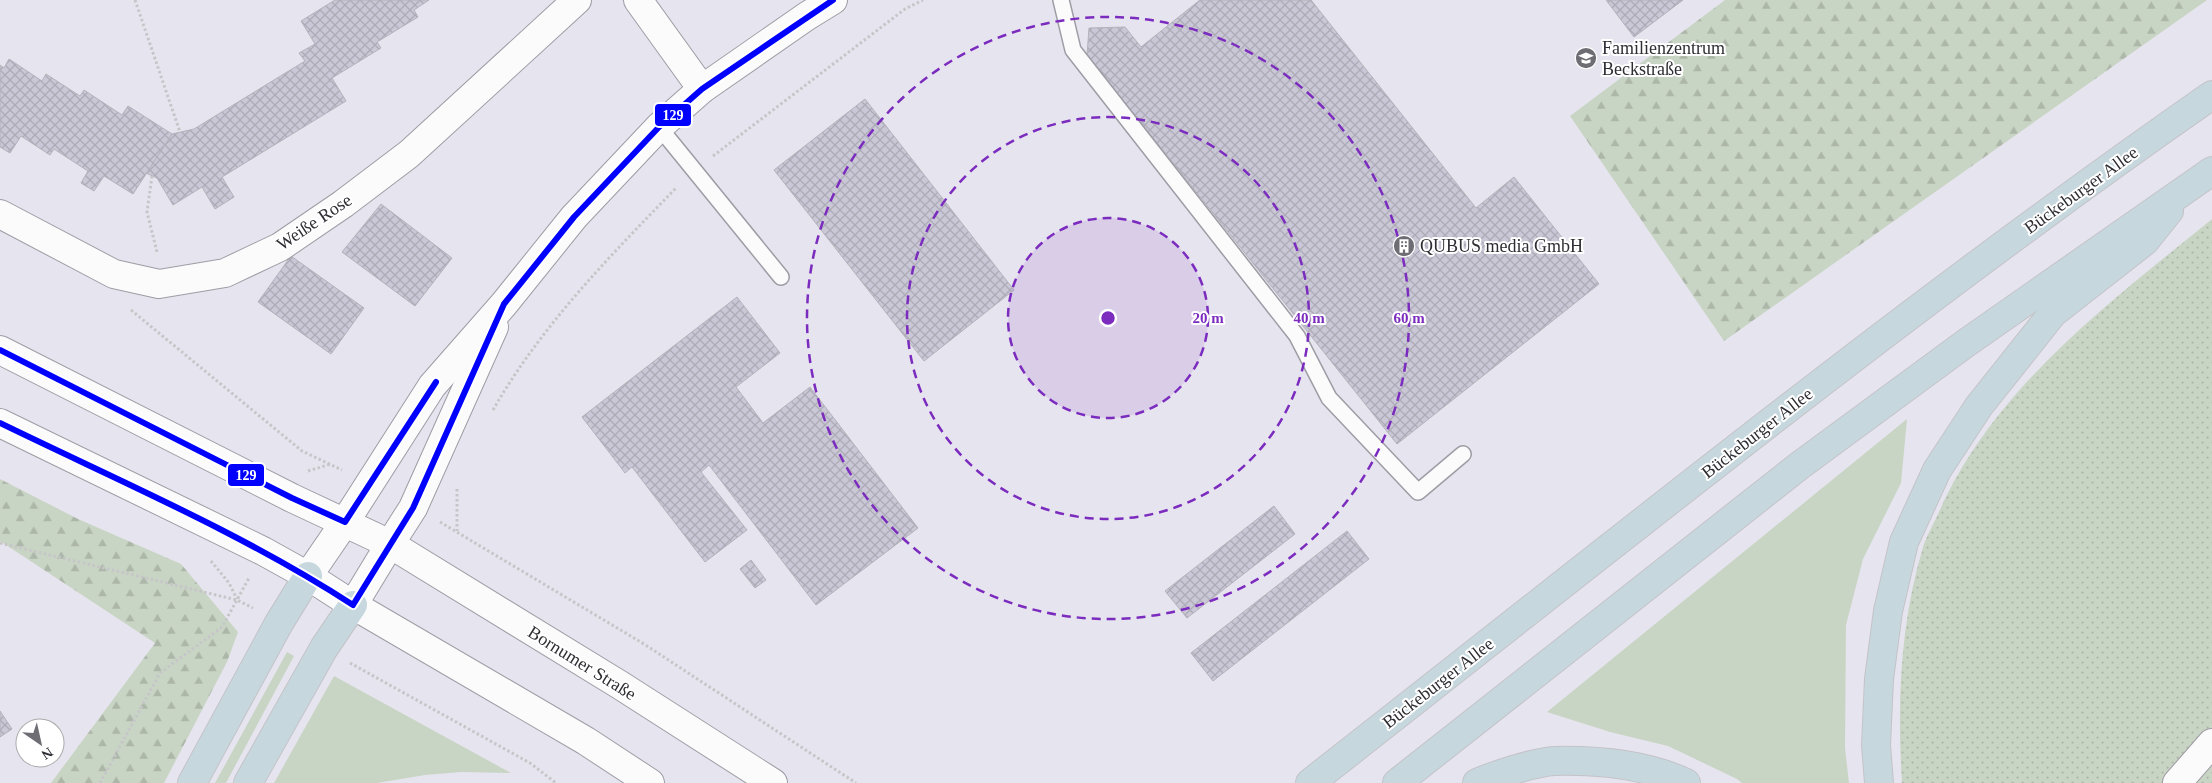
<svg xmlns="http://www.w3.org/2000/svg" width="2212" height="783" font-family="'Times New Roman',serif">
<defs>
<pattern id="forest-firs" width="22" height="20" patternUnits="userSpaceOnUse" patternTransform="scale(1.25)"><rect width="22" height="20" fill="#c9d5c4"/><path d="M5 1l3.5 6h-7zM16 11l3.5 6h-7z" fill="#adb7a9"/></pattern>
<pattern id="park-dots" width="8" height="8" patternUnits="userSpaceOnUse" patternTransform="scale(1.25)"><rect width="8" height="8" fill="#c9d5c4"/><path d="M2 2h.1M6 6h.1" fill="none" stroke="#adb7a9" stroke-width="1.8" stroke-linecap="round"/></pattern>
<pattern id="building-cross-hatch" width="8" height="8" patternUnits="userSpaceOnUse" patternTransform="scale(1.25)"><rect width="8" height="8" fill="#cac7d6"/><path d="M0 0l8 8M0 8l8-8" fill="none" stroke="#aeabb8"/></pattern>
</defs>
<rect width="100%" height="100%" fill="#e6e4ee"/>
<!-- grass -->
<g fill="#c9d5c4">
<polygon points="1907,419 1901,483 1863,559 1846,625 1845,748 1849,783 1742,783 1737,779 1668,746 1610,732 1547,712"/>
<polygon points="287,652 294,656 226,783 215,783"/>
<polygon points="334,676 511,773 461,772 425,775 377,783 274,783"/>
</g>
<!-- forest -->
<g fill="url(#forest-firs)">
<polygon points="1725,0 2207,0 1724,341 1570,116"/>
<polygon points="0,479 78,519 181,564 238,632 227,662 164,783 51,783 155,643 0,541"/>
</g>
<!-- park -->
<path fill="url(#park-dots)" d="M2212,219V783H1902C1897,703 1900,624 1923,547C1927,535 1934,523 1939,512C1995,387 2109,303 2212,219Z"/>
<!-- building -->
<g fill="url(#building-cross-hatch)" stroke="#b4b2ba">
<polygon points="335,0 429,0 414,10 418,17 377,42 381,48 332,78 346,101 222,177 234,197 215,209 202,187 173,205 157,178 146,173 172,134 194,129 305,61 299,53 315,44 301,21"/>
<polygon points="1200,0 1311,0 1476,208 1514,177 1599,284 1397,444 1087,55 1089,28 1125,27 1141,47"/>
<polygon points="1606,0 1683,0 1634,37"/>
<polygon points="9,59 42,81 46,74 80,96 84,90 122,115 128,106 172,134 133,194 104,176 94,191 81,183 88,171 54,149 50,155 21,136 10,153 0,147 0,65 4,68"/>
<polygon points="865,99 1014,290 924,361 774,170"/>
<polygon points="381,204 452,258 415,306 342,252"/>
<polygon points="291,256 364,308 331,354 258,302"/>
<polygon points="737,297 780,353 736,387 763,423 810,387 918,528 816,605 709,465 701,472 747,530 705,562 632,467 625,473 582,417"/>
<polygon points="1274,506 1295,534 1187,618 1165,591"/>
<polygon points="1347,531 1369,559 1213,681 1191,653"/>
<polygon points="751,560 766,580 755,588 740,569"/>
<polygon points="0,711 12,729 0,737"/>
</g>
<g fill="none" stroke-linecap="round" stroke-linejoin="round">
<!-- lane casing -->
<g stroke="#9e9ca4" stroke-width="18">
<g id="lane">
<polyline points="1061,0 1073,50 1297,336 1329,398 1418,492 1463,454"/>
<polyline points="659,127 781,277"/>
</g>
</g>
<!-- street casing -->
<g stroke="#9e9ca4" stroke-width="30">
<g id="street">
<polyline points="638,0 702,89"/>
<polyline points="0,214 114,274 159,284 225,273 280,247 343,204 409,154 577,0"/>
<polyline points="345,522 432,386 504,304 574,217 659,127 702,89 807,16 833,0"/>
<polyline points="390,544 413,508 494,327"/>
<polyline points="2177,783 2212,743"/>
</g>
</g>
<!-- secondary casing -->
<g stroke="#9e9ca4" stroke-width="30">
<g id="secondary">
<polyline points="0,350 292,498 390,544 620,685 773,783"/>
<polyline points="0,423 263,551 308,576 353,605 586,741 650,783"/>
<polyline points="308,576 345,522"/>
<polyline points="353,605 390,544"/>
</g>
</g>
<!-- highway casing -->
<g stroke="#c4c3c8" stroke-width="30">
<g id="highway">
<polyline points="192,783 279,623 308,576"/>
<polyline points="248,783 324,648 353,605"/>
<path d="M1310,783C1608,550 1902,311 2212,95"/>
<polyline points="1397,783 1799,466 1966,343 2212,171"/>
<path d="M1477,783C1495,775 1535,762 1555,761C1597,760 1647,765 1686,783"/>
<polyline points="1879,783 1876,745 1879,679 1888,611 1904,542 1937,470 1979,406 2053,313 2145,241 2169,211"/>
</g>
</g>
<!-- path -->
<g stroke="#c6c6c9" stroke-width="3" stroke-dasharray="2.5 2.5" stroke-linecap="butt">
<polyline points="135,0 180,132"/>
<polyline points="713,156 905,9 923,0"/>
<polyline points="152,176 147,212 157,252"/>
<polyline points="131,310 302,451 342,470"/>
<path d="M493,410C541,326 609,257 676,188"/>
<polyline points="308,471 331,464"/>
<polyline points="457,489 457,531"/>
<polyline points="440,522 644,644 856,783"/>
<polyline points="0,543 237,600 253,608"/>
<polyline points="211,561 229,583 237,599"/>
<polyline points="350,663 530,763 556,783"/>
<polyline points="100,783 160,673 222,627 249,578"/>
</g>
<!-- lane -->
<use href="#lane" stroke="#fbfbfc" stroke-width="15"/>
<!-- street -->
<use href="#street" stroke="#fbfbfc" stroke-width="28"/>
<!-- secondary -->
<use href="#secondary" stroke="#fbfbfc" stroke-width="28"/>
<!-- highway -->
<use href="#highway" stroke="#c6d8de" stroke-width="28"/>
<!-- bus-1 casing -->
<g stroke="#fff" stroke-width="10">
<g id="bus-1">
<polyline points="0,350 292,498 345,522 436,382"/>
<path d="M0,423C119,481 242,533 353,605L413,508L504,304L574,217L659,127L702,89L833,0"/>
</g>
</g>
<!-- bus-1 -->
<use href="#bus-1" stroke="#00f" stroke-width="6"/>
</g>
<!-- distance rings -->
<circle cx="1108" cy="318" r="100" fill="#7b2cbf" fill-opacity=".12"/>
<g fill="none" stroke="#7b2cbf" stroke-width="2.5" stroke-dasharray="9 6">
<circle cx="1108" cy="318" r="100"/>
<circle cx="1108" cy="318" r="201"/>
<circle cx="1108" cy="318" r="301"/>
</g>
<!-- icons -->
<defs>
<g id="school-disc" transform="scale(1.125)"><circle r="9.5" fill="#6e6d74" stroke="#fff"/><path d="M0-5L7-2L0 1L-7-2ZM-4 1L0 2.5L4 1V4Q0 6-4 4Z" fill="#fff"/></g>
<g id="building-disc" transform="scale(1.125)"><circle r="9.5" fill="#6e6d74" stroke="#fff"/><path d="M-4-6H4V6H1V3H-1V6H-4ZM-2.5-4.3h1.7v1.8h-1.7ZM.8-4.3h1.7v1.8H.8ZM-2.5-1h1.7V.8h-1.7ZM.8-1h1.7V.8H.8Z" fill="#fff"/></g>
</defs>
<g fill-rule="evenodd">
<use href="#school-disc" x="1586" y="58"/>
<use href="#building-disc" x="1404" y="246"/>
</g>
<g text-anchor="middle" dominant-baseline="central" stroke-width="4" stroke-linejoin="round" paint-order="stroke">
<!-- poi labels -->
<g font-size="18" fill="#2e2d33" stroke="#fff" text-anchor="start">
<text x="1602" y="48">Familienzentrum<tspan x="1602" dy="21">Beckstraße</tspan></text>
<text x="1420" y="246">QUBUS media GmbH</text>
</g>
<!-- street labels -->
<g font-size="18" fill="#2e2d33" stroke="#fff">
<text transform="translate(2081 190) rotate(-36)">Bückeburger Allee</text>
<text transform="translate(314 222) rotate(-34)">Weiße Rose</text>
<text transform="translate(1757 433) rotate(-38)">Bückeburger Allee</text>
<text transform="translate(582 663) rotate(32)">Bornumer Straße</text>
<text transform="translate(1438 683) rotate(-38)">Bückeburger Allee</text>
</g>
</g>
<circle cx="1108" cy="318" r="8" fill="#7b2cbf" stroke="#fff" stroke-width="2.5"/>
<g font-size="15" text-anchor="middle" font-weight="bold" fill="#7b2cbf" stroke="#fff" stroke-width="4" stroke-linejoin="round" paint-order="stroke">
<text x="1208" y="323">20 m</text>
<text x="1309" y="323">40 m</text>
<text x="1409" y="323">60 m</text>
</g>
<g stroke="#fff" stroke-width="2">
<rect x="654" y="103" width="38" height="24" rx="5" fill="#00f"/>
<rect x="227" y="463" width="38" height="24" rx="5" fill="#00f"/>
</g>
<g font-size="14" text-anchor="middle" font-weight="bold" fill="#fff">
<text x="673" y="120">129</text>
<text x="246" y="480">129</text>
</g>
<!-- north arrow -->
<g transform="translate(40 743) rotate(146)"><circle r="24" fill="#ffffff" stroke="#ababad"/>
<path d="M0-4L9 19L0 12L-9 19Z" fill="#6e6d74"/>
<text y="-8" font-size="14" font-weight="bold" text-anchor="middle" fill="#2e2d33">N</text>
</g>
</svg>
